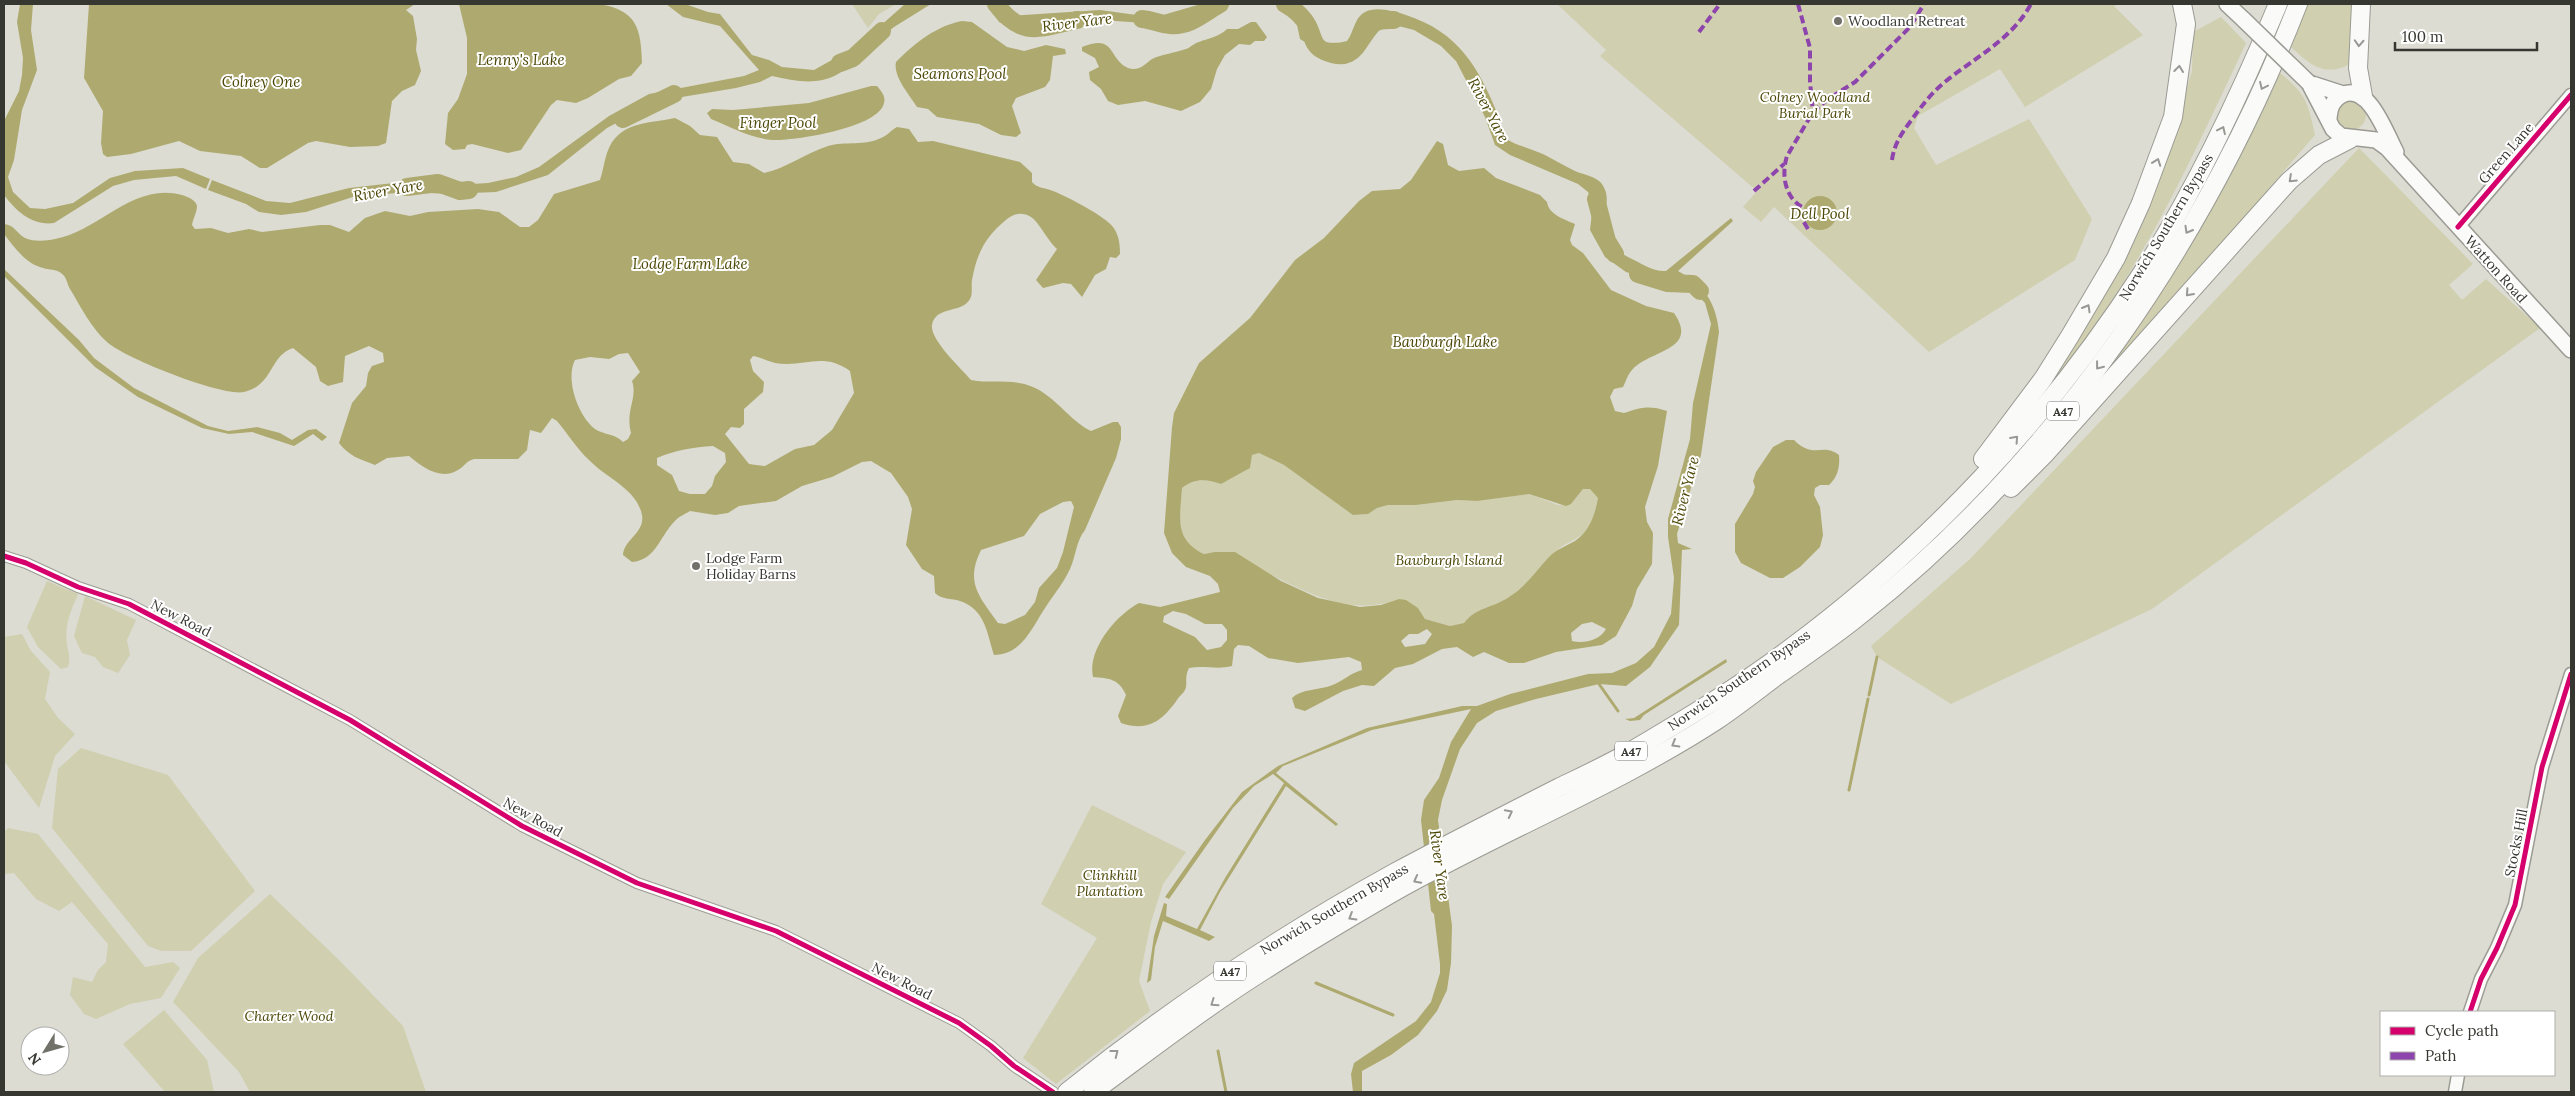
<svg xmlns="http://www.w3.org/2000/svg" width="2575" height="1096" font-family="Lora,serif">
<rect width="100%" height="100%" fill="#dcdcd3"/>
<!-- green -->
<g fill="#d0cfaf">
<polygon points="852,4 896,4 879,14 868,28"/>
<polygon points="1557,4 2119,4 2114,6 2143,35 2025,107 2000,69 1918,116 1914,128 1936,165 2029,119 2092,219 2075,260 1929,352 1774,207 1761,222 1743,207 1757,191 1600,56 1606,50"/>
<path d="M2301,4H2353L2350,64C2323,79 2307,62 2288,44Z"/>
<path d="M2221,17L2246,43C2190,162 2136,284 2049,384L2100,297L2155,192L2192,71L2193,32Z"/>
<path d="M2278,71C2306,95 2307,99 2315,135L2041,452Z"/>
<circle cx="2351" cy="115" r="15"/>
<polygon points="2359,148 2473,264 2449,285 2462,300 2486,279 2540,328 2152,609 1951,704 1877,657 1871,646 1970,559"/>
<path d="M1259,453L1284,465L1354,515L1368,514L1377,508L1388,505H1416L1457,500L1477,501L1529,494L1558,505L1571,504L1583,489H1591L1598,498C1596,508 1594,518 1589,527C1582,538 1571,540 1561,547C1542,562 1530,583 1509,597C1493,608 1476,607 1464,623L1450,626L1425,619L1418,608L1399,599C1339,621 1293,581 1240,561C1227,556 1218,551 1204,554C1173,538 1180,519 1182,488C1195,478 1206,479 1221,484L1250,468L1252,455Z"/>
<path d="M47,581L78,594C71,611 64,625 67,644C68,653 71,657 68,667L61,669L38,647L27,627Z"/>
<polygon points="85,596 136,620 127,640 130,655 118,673 103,667 95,657 82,653 74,636"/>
<polygon points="22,634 31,651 50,672 45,699 58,718 75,734 55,756 39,808 4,761 4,637"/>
<polygon points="81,748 168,775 255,891 191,951 161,951 148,946 52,828 58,769"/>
<polygon points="1092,805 1186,852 1163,884 1151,922 1139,981 1150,1011 1056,1084 1023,1058 1097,938 1041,904"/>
<polygon points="8,828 38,834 145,967 173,962 180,968 161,998 130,1004 96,1019 84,1014 70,995 73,977 92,982 98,970 106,962 108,944 72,902 59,911 36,899 14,873 4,874 4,832"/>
<polygon points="270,894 339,960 403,1026 426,1092 250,1092 239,1072 173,1002 198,958"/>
<polygon points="164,1010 207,1060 214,1092 165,1092 123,1044"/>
</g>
<!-- water -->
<g fill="#aeaa6f" fill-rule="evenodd">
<path d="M20,4H33L31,30L37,70L22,110L14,160L8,177L13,192L30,208L45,209L73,203L110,178L135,171L183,168L210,179L206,189L176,176L134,180L113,186L54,223C32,226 16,211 4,195L5,119L19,91L22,75L23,58L17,22Z"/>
<polygon points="89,4 415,4 406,10 413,16 417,39 416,50 421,71 415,85 402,91 392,101 386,143 378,146 350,147 316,141 308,143 267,168 260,168 241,156 200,151 179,141 131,154 107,157 103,154 101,143 103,111 84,78"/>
<path d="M459,4H600C637,11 641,28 642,63L631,76L619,79L588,98L576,103L557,100L551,105L521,150L508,153L472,144L467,145L465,149L453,150L445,144L448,113L458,99L467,74V38Z"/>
<path d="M666,4H685L708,12L720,14L752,55L769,60L782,67L814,70L855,47L861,53L855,57V62C849,66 844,71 838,74C817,86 795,81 772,76L760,82L736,88L658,101L607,128L548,175L496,192L447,194L412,192L356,196L306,212L281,215L259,212L246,204L208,190L212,180L266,201L290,203L349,188L412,181L455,185L488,183L516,177L539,167L609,116L649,94L744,76L759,70L720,26L683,17Z"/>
<polygon points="905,4 931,4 894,27 866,49 861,43"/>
<path d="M988,4H1001L1010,16L1100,10L1144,16L1163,15L1201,4H1226C1185,35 1149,20 1103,21C1073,22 1042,26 1011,28L999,22Z"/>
<path d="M1281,4H1298L1308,21L1307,31C1319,43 1332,45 1347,41C1354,32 1354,18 1365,12C1375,6 1395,11 1406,15C1458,32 1478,66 1498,115C1501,122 1499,130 1503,137C1516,146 1531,148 1545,155C1555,160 1564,166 1575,171C1584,175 1596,176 1602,184C1620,210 1577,233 1634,260C1644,265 1654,272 1666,271L1731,218L1733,221L1678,271C1704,285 1716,302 1719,332L1701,455L1677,534L1678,543L1692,549L1682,550L1679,625L1650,667L1626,686L1599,684L1536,699L1496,711L1477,723L1460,749L1442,800L1438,820L1452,926L1451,963L1447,990L1437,1011L1418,1035L1391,1055L1362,1071V1092H1353L1351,1074L1354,1063L1416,1021L1431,1002L1440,973V964L1434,914L1431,911L1421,820L1424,800L1439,778L1451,742L1471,709L1372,730L1283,766L1276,773L1338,824L1336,826L1286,786L1220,892L1200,930L1215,937L1209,941L1163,921L1155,947L1151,980L1147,983L1154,936L1164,903L1167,904L1166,916L1197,929L1225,878L1284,783L1273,774L1254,786L1233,808L1169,899L1165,897L1205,840L1242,792L1278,766L1367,728L1462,706H1477L1510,694L1588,674L1612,673L1636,663L1654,647L1671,614L1674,578L1668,537V519L1690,439L1693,403L1711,324L1705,303L1690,287L1675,282L1651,280L1626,272L1605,257L1590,230L1593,203L1588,192L1578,184L1510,155L1495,145L1485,117L1456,61L1441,46L1414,30L1383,22L1372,24L1368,28L1349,53L1324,54L1300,39L1296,20Z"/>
<path d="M962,21L972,22L1007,47L1024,51L1046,45L1065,49L1066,54L1053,56L1050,80L1045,87L1016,98L1012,106L1021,133L1016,137L1001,135L979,124L937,117L928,109L917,107C909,94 893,77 896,62C915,43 936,26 962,21Z"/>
<path d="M1251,22H1256L1267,37L1264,41H1255L1250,45L1239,44L1225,55L1217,69L1211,89L1200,102L1181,111L1145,101L1118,105L1108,101L1101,89L1090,80L1089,72L1099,67L1095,58L1082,51V47C1116,33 1108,59 1128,68C1139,72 1145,64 1152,59C1162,54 1175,53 1186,49C1190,48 1194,43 1199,42C1209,38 1219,37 1227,29H1238Z"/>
<path d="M871,86H877C881,91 886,96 884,103C879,128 794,141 772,140C750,138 731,127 711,119L707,113L712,109L733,110L809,103Z"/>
<path d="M675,118L690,126L700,135L717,137L733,162L749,164L764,173C787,168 806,153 828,146C845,141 865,146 881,138C887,136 891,130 897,127L909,129L918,142L933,141L1020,162L1032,173V182C1038,189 1044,187 1053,191C1066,196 1105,216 1113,227C1119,235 1120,244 1120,254L1116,258L1110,257L1106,269L1095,275L1082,297L1071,284L1063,283L1043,288L1036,280L1057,249C1048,241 1038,221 1031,217C1023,212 1014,213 1007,219C985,237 977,253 972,280C971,286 973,294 970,299C962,314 936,305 932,325C930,340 961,368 971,380C991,384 1013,378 1033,387C1056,397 1070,421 1091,431L1113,422H1118L1121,427V439L1116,458L1085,530C1076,541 1076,556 1070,569C1064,582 1055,593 1047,605C1033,625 1023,655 994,655C987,634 986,610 960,601C951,598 942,600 935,593L934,576L922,569L906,545L912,509L908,497L891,473L871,461L862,462L832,477L802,486L776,501L739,506L728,513L715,515L690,511C685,514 678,517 674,522C660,536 656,560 632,562L623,555C624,539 645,533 642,515C637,489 606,478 589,460C577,449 568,434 557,421L552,418L541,433L530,430L527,450L518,459H474C466,461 465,466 458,470C441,481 422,467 409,456L387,458L375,465C359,459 349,456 339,443L352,403L366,386L368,373L372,366L384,362L383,353L369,346L345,356L343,382L328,386L320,381L316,367L293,348C269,356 274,385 244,392C223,397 124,358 107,342C91,328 81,307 70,289C67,284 67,277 61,273C56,269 49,270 43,268C26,264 14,247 4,234V224C15,225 17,234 25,238C34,242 46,241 55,239C100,231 132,182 182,195C188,197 196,200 197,206C197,212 193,219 192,225L195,229L211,228L228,233L249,229L262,232L320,225H330L349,232L365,218L385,211L410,216L428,212L478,209L499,212L520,227H529L538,220L554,194L600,180C603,171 604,162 607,153C618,121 647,124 675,118ZM628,353L640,372L632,381C638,399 625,409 631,433L628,439L623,442C614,433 604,435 595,429C578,416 565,379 575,360L590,357L609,359L619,354ZM753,356C760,357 768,361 775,363C804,368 823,351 850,371L854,393L832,430L814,445L795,449L765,466L749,464L725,434L731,427L740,428L744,424V409L763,392L764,382L753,371L750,360ZM713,446L725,453L726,462L715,476L712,486L705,494H690L679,491L672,475L657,465V458C675,450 694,447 713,446ZM1071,501L1074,507L1063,552L1057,568L1039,588L1035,602L1025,615L1005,624L998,623C979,596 965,583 981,550L1024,536L1040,514L1063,502Z"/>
<path d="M1437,141L1443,144L1448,165L1459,171L1484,168L1496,178L1540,195L1547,202C1549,215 1564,219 1575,224L1570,240L1572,245L1583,253L1611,290L1646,306L1674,313C1700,351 1649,350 1632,370C1628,374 1626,381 1623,387L1614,389L1610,397L1615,411L1624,413C1641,407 1650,405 1667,411L1658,466L1645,507L1647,522L1653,533L1652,564L1637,589L1632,606L1616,636L1602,645L1556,652L1524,663H1509L1484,652L1473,657L1457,647L1442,649L1413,664L1395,668L1374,686L1362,685L1343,691L1305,711L1295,708L1292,698C1301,689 1318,690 1330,686C1342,682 1350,673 1362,670L1361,662L1349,657L1298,663L1268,658L1249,646L1238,645L1234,649L1232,666C1217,670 1204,665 1189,668C1184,677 1188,684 1185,690C1183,694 1179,696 1177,700C1162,721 1148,732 1121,723L1118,716L1126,695C1119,679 1109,678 1093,677C1087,650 1116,615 1139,603L1160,607L1220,592L1218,584L1210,576L1186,567L1172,553L1164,533L1172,427L1174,413L1199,363L1250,318L1295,260L1324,238L1359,201L1372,191L1400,189L1411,180ZM1259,453L1284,465L1353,515L1368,514L1377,508L1388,505H1416L1457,500L1477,501L1529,494L1566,506L1571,504L1583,489H1590L1598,498C1595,514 1590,531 1575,541C1566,546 1557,549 1549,557C1536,571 1526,586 1509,597C1493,608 1476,607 1464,623L1450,626L1425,619L1418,608L1406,600L1399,599L1381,605L1360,607L1318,598L1281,581L1235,552H1215L1204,554C1174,539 1180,519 1182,488C1195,478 1206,479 1221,484L1250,468L1252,455ZM1173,611L1186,614L1205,624H1222L1227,630V640L1221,647L1207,650L1195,637L1163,622L1164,616ZM1592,622L1606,629C1600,640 1584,644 1572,641L1571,633L1582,624ZM1427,629L1432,634L1425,644L1405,647L1401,641L1409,634H1418Z"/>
<circle cx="1820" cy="213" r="17"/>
<polygon points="4,269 79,340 94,358 134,388 208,426 228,431 257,427 280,433 292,440 308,430 316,429 327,437 322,441 313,434 294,446 252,432 229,434 202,428 138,397 95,367 4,276"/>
<path d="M1786,440H1794C1814,460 1822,442 1839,455C1840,466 1838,477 1829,485H1820L1815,488L1814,495L1820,507L1823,535L1820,547L1800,567L1783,578H1770L1741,563L1735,552V524L1753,494L1755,487L1753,481L1756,472L1773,447Z"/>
<polygon points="1726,659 1727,662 1644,715 1640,720 1630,721 1625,719 1634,718"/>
</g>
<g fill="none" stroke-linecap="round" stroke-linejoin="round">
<!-- stream -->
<g stroke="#aeaa6f" stroke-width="3">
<polyline points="1599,684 1618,711"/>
<polyline points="1869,695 1877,657"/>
<polyline points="1849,790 1868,699"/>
<polyline points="1316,983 1393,1015"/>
<polyline points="1218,1051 1226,1092"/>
</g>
<!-- river -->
<g stroke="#aeaa6f" stroke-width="18">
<path d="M996,4C1022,39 1040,28 1077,20"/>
<path d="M1285,4C1294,9 1303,17 1308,26C1313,35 1312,46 1324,51C1355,65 1356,42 1372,25C1378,19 1387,20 1394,20"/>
<path d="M1142,19C1152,20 1160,24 1170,25C1190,27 1204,13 1220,4"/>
<polyline points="840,63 853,58 882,31"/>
<polyline points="623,119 674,94"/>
<polyline points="407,187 438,183 460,191 469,190"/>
<polyline points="1596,199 1607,241 1615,254"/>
<polyline points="1638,274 1667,283 1693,284 1700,291"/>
</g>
<!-- minor casing -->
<g stroke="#9b9b94" stroke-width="12">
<polyline id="minor" points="4,556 26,563 78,587 129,604 350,720 522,826 637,883 776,931 959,1023 991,1046 1014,1066 1053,1092"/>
</g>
<!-- tertiary casing -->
<g stroke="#9b9b94" stroke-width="15">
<g id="tertiary">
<polyline points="2458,227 2571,95"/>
<polyline points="2470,1012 2481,979 2497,948 2515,905 2542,767 2571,674"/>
<polyline points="2455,1092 2458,1075"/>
</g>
</g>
<!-- secondary casing -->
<g stroke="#9b9b94" stroke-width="18">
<g id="secondary">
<polyline points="2227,4 2244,20"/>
<polyline points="2309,83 2333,129 2341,136 2376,140 2387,148 2571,350"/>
<polyline points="2309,83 2343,94"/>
<path d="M2329,118C2330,108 2332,100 2342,95C2369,82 2386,134 2396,152"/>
</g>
</g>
<!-- trunk casing -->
<g stroke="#9b9b94" stroke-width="20">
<g id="trunk">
<polyline points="2361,4 2358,68 2363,96"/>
<polyline points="1983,459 2043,379 2070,336 2116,258 2141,203 2173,117 2186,24 2182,4"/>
<polyline points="2011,488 2044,455 2289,181 2319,155 2350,139"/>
<path d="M1067,1092C1170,1009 1278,937 1394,873C1448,844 1503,816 1558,788C1583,776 1609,764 1633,750C1685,719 1739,687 1788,650C1926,548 2049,418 2142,273C2196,190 2240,95 2278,4"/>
<path d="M1093,1092C1138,1059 1182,1025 1228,994C1281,958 1337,925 1392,893C1499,832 1614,787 1717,720C1738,706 1758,690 1778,675C1805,656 1833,637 1859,616C2056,461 2208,236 2298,4"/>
</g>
</g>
<!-- minor -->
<use href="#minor" stroke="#fafaf8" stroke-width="10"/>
<!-- tertiary -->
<use href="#tertiary" stroke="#fafaf8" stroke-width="12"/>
<!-- secondary -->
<use href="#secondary" stroke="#fafaf8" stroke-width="15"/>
<!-- trunk -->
<use href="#trunk" stroke="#fafaf8" stroke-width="18"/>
<!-- secondary-bridge casing -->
<g stroke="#9b9b94" stroke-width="18" stroke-linecap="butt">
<polyline id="secondary-bridge" points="2244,20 2309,83"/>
</g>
<!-- secondary-bridge -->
<use href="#secondary-bridge" stroke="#fafaf8" stroke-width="15"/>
<!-- quiet -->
<g stroke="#8e44ad" stroke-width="4" stroke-dasharray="8 4" stroke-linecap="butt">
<polyline points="1798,4 1810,48 1810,82 1813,112"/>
<polyline points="1699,32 1720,4"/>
<path d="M1892,160C1894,145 1901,134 1910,122C1921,107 1931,93 1946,81C1976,57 2012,39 2031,4"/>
<polyline points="1754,191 1784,164"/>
<path d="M1808,229L1802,219V207C1785,197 1781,175 1787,156L1813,112L1828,99L1855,82L1910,27L1924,4"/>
</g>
<!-- cycleway casing -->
<g stroke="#fff" stroke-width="8">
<g id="cycleway">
<polyline points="2458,227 2571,95"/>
<polyline points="4,556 26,563 78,587 129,604 350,720 522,826 637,883 776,931 959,1023 991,1046 1014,1066 1053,1092"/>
<polyline points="2470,1012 2481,979 2497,948 2515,905 2542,767 2571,674"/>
</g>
</g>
<!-- cycleway -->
<use href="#cycleway" stroke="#d6006c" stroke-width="5"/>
</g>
<!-- one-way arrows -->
<defs><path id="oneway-chevron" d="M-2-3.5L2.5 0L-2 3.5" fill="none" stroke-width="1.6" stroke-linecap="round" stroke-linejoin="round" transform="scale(1.25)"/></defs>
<g stroke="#989894">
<use href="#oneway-chevron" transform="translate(2359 43) rotate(93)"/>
<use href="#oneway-chevron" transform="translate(2179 69) rotate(-83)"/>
<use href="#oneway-chevron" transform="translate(2263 86) rotate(115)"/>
<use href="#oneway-chevron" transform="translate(2222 130) rotate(-65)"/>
<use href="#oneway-chevron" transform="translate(2157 162) rotate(-70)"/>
<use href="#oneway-chevron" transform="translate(2292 179) rotate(137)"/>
<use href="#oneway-chevron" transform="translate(2188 230) rotate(120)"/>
<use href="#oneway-chevron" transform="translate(2189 293) rotate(132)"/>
<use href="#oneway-chevron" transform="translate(2087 308) rotate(-60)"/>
<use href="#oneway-chevron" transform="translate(2099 366) rotate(128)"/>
<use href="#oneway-chevron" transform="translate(2015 439) rotate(-48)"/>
<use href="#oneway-chevron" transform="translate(1675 744) rotate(150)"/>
<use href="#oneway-chevron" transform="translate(1509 813) rotate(-27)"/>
<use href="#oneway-chevron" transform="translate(1417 880) rotate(152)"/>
<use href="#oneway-chevron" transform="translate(1352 917) rotate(149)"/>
<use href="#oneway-chevron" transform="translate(1214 1003) rotate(145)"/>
<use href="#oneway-chevron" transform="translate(1115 1053) rotate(-38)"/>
</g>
<!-- markers -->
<g fill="#71716a" stroke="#fff" stroke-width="2">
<circle cx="1838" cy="21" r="5"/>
<circle cx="696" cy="566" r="5"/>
</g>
<g text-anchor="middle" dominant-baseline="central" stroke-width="4" stroke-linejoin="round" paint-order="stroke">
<!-- shield labels -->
<g fill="#fff" stroke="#73736f" stroke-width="1">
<rect x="2047" y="401.5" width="32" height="19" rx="4"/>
<rect x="1615" y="741.5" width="32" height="19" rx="4"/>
<rect x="1214" y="961.5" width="32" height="19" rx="4"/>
</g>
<g font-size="12" font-weight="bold" fill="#373731">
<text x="2063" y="411">A47</text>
<text x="1631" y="751">A47</text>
<text x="1230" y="971">A47</text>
</g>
<!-- poi labels -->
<g font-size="14" fill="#373731" stroke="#fff" text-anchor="start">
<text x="1848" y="21">Woodland Retreat</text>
<text x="706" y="558">Lodge Farm<tspan x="706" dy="16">Holiday Barns</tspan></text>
</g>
<!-- park labels -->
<g font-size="14" font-style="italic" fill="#4c4706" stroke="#fff">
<text x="1815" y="97">Colney Woodland<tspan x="1815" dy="16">Burial Park</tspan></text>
<text x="1449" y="560">Bawburgh Island</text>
<text x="1110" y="875">Clinkhill<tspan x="1110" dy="16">Plantation</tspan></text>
<text x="289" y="1016">Charter Wood</text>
</g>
<!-- street labels -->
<g font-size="14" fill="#373731" stroke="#fff">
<text transform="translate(2506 153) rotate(-49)">Green Lane</text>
<text transform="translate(2166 227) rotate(-59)">Norwich Southern Bypass</text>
<text transform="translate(2496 269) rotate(48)">Watton Road</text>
<text transform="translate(181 618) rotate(27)">New Road</text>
<text transform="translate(1739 680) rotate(-34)">Norwich Southern Bypass</text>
<text transform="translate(533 817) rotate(29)">New Road</text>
<text transform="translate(2516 843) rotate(-79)">Stocks Hill</text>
<text transform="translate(1334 909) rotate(-30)">Norwich Southern Bypass</text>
<text transform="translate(902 981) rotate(27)">New Road</text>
</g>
<!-- water labels -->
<g font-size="15" font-style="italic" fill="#4c4706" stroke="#fff">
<text transform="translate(1077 22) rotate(-7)">River Yare</text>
<text x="521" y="59">Lenny's Lake</text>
<text x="960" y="73">Seamons Pool</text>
<text x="261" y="81">Colney One</text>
<text transform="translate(1489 110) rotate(62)">River Yare</text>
<text x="778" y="122">Finger Pool</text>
<text transform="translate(388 190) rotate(-10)">River Yare</text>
<text x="1820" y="213">Dell Pool</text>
<text x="690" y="263">Lodge Farm Lake</text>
<text x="1445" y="341">Bawburgh Lake</text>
<text transform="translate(1685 491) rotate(-76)">River Yare</text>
<text transform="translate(1440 865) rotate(82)">River Yare</text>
</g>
</g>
<!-- border -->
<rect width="2575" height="1096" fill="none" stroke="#373731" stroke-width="10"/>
<!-- legend -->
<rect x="2380" y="1011" width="175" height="65" fill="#ffffff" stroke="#afafad"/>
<rect x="2390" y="1027" width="25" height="8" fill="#d6006c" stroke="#afafad"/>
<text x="2425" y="1036" font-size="15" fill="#373731">Cycle path</text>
<rect x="2390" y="1052" width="25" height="8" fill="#8e44ad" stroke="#afafad"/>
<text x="2425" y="1061" font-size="15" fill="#373731">Path</text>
<!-- north arrow -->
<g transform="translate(45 1051) rotate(233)"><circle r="24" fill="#ffffff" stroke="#afafad"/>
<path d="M0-4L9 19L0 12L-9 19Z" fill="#71716a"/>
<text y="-8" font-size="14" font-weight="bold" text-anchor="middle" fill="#373731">N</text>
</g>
<!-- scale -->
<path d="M2395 42v8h142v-8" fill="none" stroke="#373731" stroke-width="2.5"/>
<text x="2402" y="42" font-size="15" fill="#373731" stroke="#ffffff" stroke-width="4" paint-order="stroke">100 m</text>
</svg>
